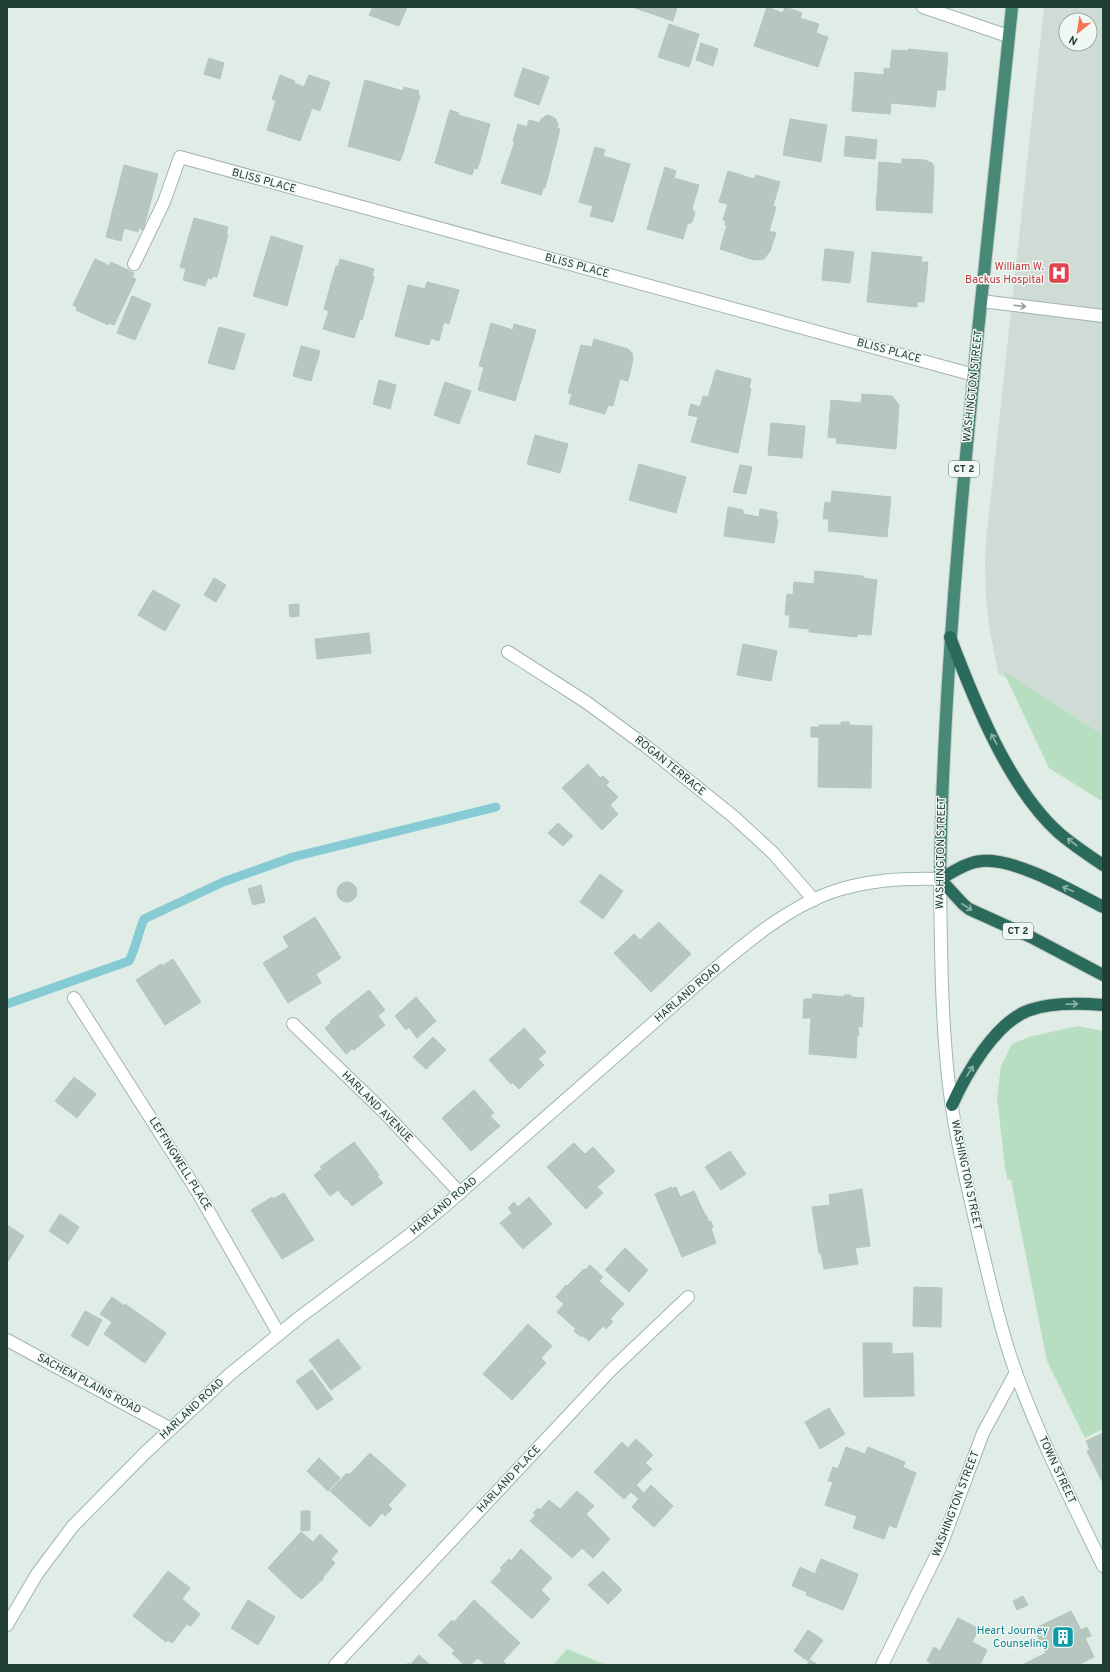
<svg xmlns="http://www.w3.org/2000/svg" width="1110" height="1672" font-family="Overpass,sans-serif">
<rect width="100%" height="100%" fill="#e0ece6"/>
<!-- built -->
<path fill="#cfdcd5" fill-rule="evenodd" d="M1044,7H1103V739L998,673L989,625L986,596L985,566L986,542ZM1066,20H1090V44H1066Z"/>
<!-- green -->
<g fill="#b8dec1">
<polygon points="1003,671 1103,735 1103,802 1049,768"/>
<polygon points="1078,1026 1103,1031 1103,1429 1085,1438 1047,1361 1011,1180 1007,1179 1005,1168 997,1097 1001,1066 1012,1044 1029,1037"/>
<polygon points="567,1649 606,1665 553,1665"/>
</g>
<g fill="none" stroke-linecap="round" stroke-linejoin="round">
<!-- stream -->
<path stroke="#86cbd4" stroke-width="9" d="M7,1004L129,961C136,948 138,933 144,919L223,882L293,857L496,807"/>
</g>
<!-- building -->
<g fill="#b6c7bf" stroke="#b3c6bd">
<polygon points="373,7 407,7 399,26 369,15"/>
<polygon points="632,7 677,7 673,21"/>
<polygon points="767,7 783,13 785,7 802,13 800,18 819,24 816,33 828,37 818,67 754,46"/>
<polygon points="669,24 699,34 689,67 658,57"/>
<polygon points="701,43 718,49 713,66 696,60"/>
<polygon points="908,49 948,53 945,90 937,90 935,107 891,103 890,114 852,111 855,72 884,75 884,68 890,69 892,50 908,51"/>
<polygon points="209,58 224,63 220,79 204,74"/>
<polygon points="523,68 549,77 539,105 514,96"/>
<polygon points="280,75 295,81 294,83 304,87 309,75 330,82 320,111 312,108 300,141 267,130 276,101 272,99"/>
<polygon points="365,80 403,91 404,87 419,91 418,95 420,96 403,153 400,161 348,146"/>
<polygon points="450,110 459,113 458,115 490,124 480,161 477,169 474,168 472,175 435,163"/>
<polygon points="547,115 555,118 558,124 557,128 560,129 545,188 543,188 541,195 501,183 515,141 513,141 518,124 527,127 529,120 540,123 541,119"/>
<polygon points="790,119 827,125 821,162 783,155"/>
<polygon points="846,136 877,140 875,159 844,156"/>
<polygon points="595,147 605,150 603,156 630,164 613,222 590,216 593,206 579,202"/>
<polygon points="902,159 925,160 932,163 934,167 932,213 876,210 879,162 902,164"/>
<polygon points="124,165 158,174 143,230 139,228 138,232 124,228 121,241 106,237"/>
<polygon points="665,167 676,171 674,178 699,185 692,208 695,213 692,222 687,225 683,239 647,229"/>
<polygon points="728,171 754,179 756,175 780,182 773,206 776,207 769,231 776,233 770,251 764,259 754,260 720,249 727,225 725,225 726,221 723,220 728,204 719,202"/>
<polygon points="194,218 228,227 226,235 228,235 217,277 213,276 212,279 208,278 205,286 183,280 186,269 180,267"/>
<polygon points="271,236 303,246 287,306 253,296"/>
<polygon points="825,249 854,252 850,283 822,280"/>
<polygon points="872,252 922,257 921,262 928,262 924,302 917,302 917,307 867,302"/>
<polygon points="95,259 110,266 111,262 134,273 132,277 136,279 114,325 109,323 108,325 76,310 77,307 73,305"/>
<polygon points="340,259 374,269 372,276 374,277 362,320 360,319 354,338 323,329 329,311 324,309 336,266 338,267"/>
<polygon points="427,282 459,290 449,324 444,322 439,341 431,338 429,345 395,336 408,285 425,289"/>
<polygon points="132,296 151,304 135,340 117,333"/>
<polygon points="491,323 513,330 514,324 536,330 515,401 478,390 484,367 479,366"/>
<polygon points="219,327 245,334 234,370 208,363"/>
<polygon points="594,339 628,349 632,353 633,359 628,381 620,379 613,406 608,405 605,414 569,404 572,394 568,393 581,345 592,347"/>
<polygon points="301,346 320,351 311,381 293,376"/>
<polygon points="716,370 751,379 749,388 751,389 738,453 691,442 698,417 688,415 691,404 700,407 703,396 708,397"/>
<polygon points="379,380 396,385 390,409 373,404"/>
<polygon points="445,382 471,391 459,424 434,415"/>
<polygon points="862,394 892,396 899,405 896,449 836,443 837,438 828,437 831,400 861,403"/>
<polygon points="771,423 805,426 802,458 768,455"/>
<polygon points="535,435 568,444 560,473 527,464"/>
<polygon points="639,464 686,477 676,513 629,500"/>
<polygon points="740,465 752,467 746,494 733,492"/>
<polygon points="832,491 891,497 887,537 828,531 829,519 823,519 825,502 831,503"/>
<polygon points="728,507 743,510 743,514 759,517 760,509 777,512 776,519 778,520 774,543 724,536"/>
<polygon points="815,571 863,576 863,578 877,580 871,635 857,634 857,637 809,632 809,629 789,627 790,615 785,615 787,594 793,595 794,582 814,584"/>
<polygon points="214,578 226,585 216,602 204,595"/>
<polygon points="153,590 180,605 165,631 138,615"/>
<polygon points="299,604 299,616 290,617 289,605"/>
<polygon points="369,633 371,653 317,659 315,639"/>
<polygon points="743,644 777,651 771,681 737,675"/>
<polygon points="841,722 849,722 849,725 872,726 871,788 818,787 819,737 811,737 811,727 820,727 819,725 841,725"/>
<polygon points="588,764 600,778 603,776 609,782 606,785 618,797 610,805 618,814 602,830 562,788"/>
<polygon points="558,823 573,836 563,846 548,833"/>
<polygon points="600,874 623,891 603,919 580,902"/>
<circle cx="347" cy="892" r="10"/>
<polygon points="261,885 265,902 253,905 248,889"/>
<polygon points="315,917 341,958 316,974 321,983 288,1003 263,963 289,947 283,937"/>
<polygon points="659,922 691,954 651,992 614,953 634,934 640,940"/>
<polygon points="173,959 201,1002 165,1025 136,980 161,964 162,966"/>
<polygon points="369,990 385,1010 378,1016 385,1025 354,1050 352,1049 346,1054 325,1028 331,1023 330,1021"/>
<polygon points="813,994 844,997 844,995 851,995 851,997 864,998 862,1027 858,1026 859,1035 857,1037 856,1058 809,1054 811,1018 803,1018 804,999 812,999"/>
<polygon points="416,997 436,1021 417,1038 409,1027 406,1030 395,1016"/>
<polygon points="524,1028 546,1052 538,1059 544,1065 519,1089 512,1082 511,1084 489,1060"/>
<polygon points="433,1037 446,1050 426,1069 413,1057"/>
<polygon points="74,1077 96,1094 77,1118 55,1101"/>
<polygon points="474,1090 494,1113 490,1116 500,1126 471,1151 442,1118"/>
<polygon points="354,1142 379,1175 377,1176 383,1183 352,1206 347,1199 346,1200 338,1190 330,1196 314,1175 322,1169 320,1167"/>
<polygon points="574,1143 585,1154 593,1147 615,1171 597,1187 603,1193 586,1209 547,1167"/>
<polygon points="730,1151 746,1174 721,1190 705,1167"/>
<polygon points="672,1187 672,1189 676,1187 680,1197 694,1191 705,1215 706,1215 709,1222 711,1221 713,1227 711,1228 716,1243 682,1257 655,1194"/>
<polygon points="862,1189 870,1246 855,1248 858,1264 824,1269 821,1253 819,1253 812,1207 830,1205 829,1195"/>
<polygon points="284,1193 314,1240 282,1259 251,1210 272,1197 273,1199"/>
<polygon points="529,1197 552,1224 523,1249 500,1223 512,1213 508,1208 514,1202 518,1207"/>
<polygon points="60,1214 79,1227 68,1244 49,1231"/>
<polygon points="7,1225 24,1236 7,1263"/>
<polygon points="625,1248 648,1270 629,1292 605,1270"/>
<polygon points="590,1265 603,1277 599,1281 624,1304 610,1319 613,1322 606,1329 603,1326 589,1341 582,1335 581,1337 574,1331 576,1329 557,1312 564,1304 556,1297 566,1285 567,1286 584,1269 585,1270"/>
<polygon points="914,1287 942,1288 941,1327 913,1326"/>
<polygon points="112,1297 124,1306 125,1304 166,1333 145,1363 104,1334 112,1322 100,1314"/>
<polygon points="85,1311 102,1320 88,1346 71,1336"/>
<polygon points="528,1324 552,1346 541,1358 546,1363 512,1400 483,1374"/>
<polygon points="338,1339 361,1368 331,1390 309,1360"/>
<polygon points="863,1343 892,1343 892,1354 913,1353 914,1396 864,1397"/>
<polygon points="312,1370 333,1399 317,1410 296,1381"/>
<polygon points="829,1408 845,1434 820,1449 805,1422"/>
<polygon points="1103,1433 1103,1483 1087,1451 1090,1450 1086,1441"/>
<polygon points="636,1439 653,1455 645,1463 652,1469 636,1485 644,1493 651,1485 673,1506 654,1527 632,1507 639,1499 631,1492 624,1499 594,1472 622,1442 628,1448"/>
<polygon points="846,1447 865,1454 868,1447 905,1462 903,1467 916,1473 896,1528 889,1525 884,1539 853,1528 857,1516 825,1505 833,1482 828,1481 833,1467 838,1469"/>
<polygon points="370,1453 406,1485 388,1505 392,1509 385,1516 382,1513 370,1527 330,1491 347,1473 349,1475"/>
<polygon points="319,1458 340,1478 328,1491 307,1471"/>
<polygon points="577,1491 594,1506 586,1514 610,1539 593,1558 582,1548 572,1558 530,1521 536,1515 533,1513 538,1508 540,1510 549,1500 560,1509"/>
<polygon points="301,1511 310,1511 310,1530 301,1531"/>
<polygon points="301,1532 313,1542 320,1534 338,1551 331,1559 335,1563 323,1577 324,1578 302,1599 295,1594 268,1568"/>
<polygon points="521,1549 552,1578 541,1590 550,1599 532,1619 491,1582 502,1570 500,1568 509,1559 511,1561"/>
<polygon points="821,1559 858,1574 856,1581 843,1610 806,1595 807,1592 792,1586 800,1567 815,1574"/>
<polygon points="168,1571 190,1588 182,1599 200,1614 191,1626 187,1624 172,1643 168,1640 166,1642 133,1616"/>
<polygon points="603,1571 622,1590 608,1604 588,1585"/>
<polygon points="1023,1596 1028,1605 1017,1610 1013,1601"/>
<polygon points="248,1600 275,1617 258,1645 231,1628"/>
<polygon points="474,1600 520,1643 503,1661 507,1665 486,1665 478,1658 470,1665 467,1663 464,1665 452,1653 455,1651 438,1635 452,1620 454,1622"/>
<polygon points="1071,1611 1081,1630 1087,1627 1091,1636 1085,1638 1094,1657 1078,1665 1022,1665 1046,1653 1034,1629"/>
<polygon points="958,1618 979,1629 972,1642 987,1650 980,1665 933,1665 927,1661 934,1647 940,1651"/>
<polygon points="808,1630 823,1640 808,1661 794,1651"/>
<polygon points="419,1655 430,1665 407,1665 408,1663 410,1665"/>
<polygon points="810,1660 818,1665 807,1665"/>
</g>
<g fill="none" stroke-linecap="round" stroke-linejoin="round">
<!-- service casing -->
<g stroke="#a3b4ad" stroke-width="14">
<polyline id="service" points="981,301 1103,316"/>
</g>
<!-- minor casing -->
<g stroke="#a3b4ad" stroke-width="14">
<g id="minor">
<polyline points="923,7 1008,36"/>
<polyline points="134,264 164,202 180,157 974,375"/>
<polyline points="508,652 586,702 647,747 734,817 773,853 814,900"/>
<polyline points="74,998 197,1191 279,1334"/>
<polyline points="293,1024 384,1112 460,1193"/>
<polyline points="7,1340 171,1429"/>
<polyline points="335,1665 610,1371 688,1297"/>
</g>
</g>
<!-- tertiary casing -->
<g stroke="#a3b4ad" stroke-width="14">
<polyline id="tertiary" points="882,1665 940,1548 983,1433 1016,1372"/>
</g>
<!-- secondary casing -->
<g stroke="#9eb8ae" stroke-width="14">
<path id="secondary" d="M7,1625L37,1574L73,1526L146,1452L229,1375L300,1317L408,1236L447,1204L710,973C746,943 784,910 829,893C865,880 902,878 940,879C941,944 941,1011 948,1076C953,1126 965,1175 976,1224C988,1274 999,1325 1016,1373C1040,1439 1072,1502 1103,1566"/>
</g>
<!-- trunk casing -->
<g stroke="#c1c9c6" stroke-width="14">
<path id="trunk" d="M940,879C943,695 960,513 978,331C989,223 1000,115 1012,7"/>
</g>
<!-- motorway casing -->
<g stroke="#c1c9c6" stroke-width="14">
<g id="motorway">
<path d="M950,637C974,700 1008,787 1059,833C1073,845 1088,855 1103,865"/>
<path d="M1103,907C1072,891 1016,858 982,861C967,862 953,872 940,879L963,904L969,909L1031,937L1103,975"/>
<path d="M952,1105C966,1074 996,1021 1030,1010C1052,1002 1080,1003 1103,1005"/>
</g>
</g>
<!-- service -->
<use href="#service" stroke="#fff" stroke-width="12"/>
<!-- minor -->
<use href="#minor" stroke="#fff" stroke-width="12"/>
<!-- tertiary -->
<use href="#tertiary" stroke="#fff" stroke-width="12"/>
<!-- secondary -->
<use href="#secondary" stroke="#fff" stroke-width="12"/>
<!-- trunk -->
<use href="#trunk" stroke="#478876" stroke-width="12"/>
<!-- motorway -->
<use href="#motorway" stroke="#2b6b5b" stroke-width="12"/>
</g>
<!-- one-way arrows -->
<defs><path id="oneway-shaft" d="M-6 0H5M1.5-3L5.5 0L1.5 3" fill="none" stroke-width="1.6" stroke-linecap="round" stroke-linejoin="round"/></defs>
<use stroke="#909e9a" href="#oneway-shaft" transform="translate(1020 306) rotate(7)"/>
<g stroke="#8eb2a8">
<use href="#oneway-shaft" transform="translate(994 739) rotate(-118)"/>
<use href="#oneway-shaft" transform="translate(1072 842) rotate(-142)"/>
<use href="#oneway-shaft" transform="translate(1068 889) rotate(-155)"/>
<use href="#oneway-shaft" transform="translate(967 907) rotate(33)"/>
<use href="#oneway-shaft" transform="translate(1072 1004) rotate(-2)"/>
<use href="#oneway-shaft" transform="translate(970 1071) rotate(-58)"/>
</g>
<!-- icons -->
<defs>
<g id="hospital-square" transform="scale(1.15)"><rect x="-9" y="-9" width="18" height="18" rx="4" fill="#e0444e" stroke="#f1f8f4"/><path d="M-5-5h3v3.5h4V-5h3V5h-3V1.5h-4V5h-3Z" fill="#fff"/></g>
<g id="building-square" transform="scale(1.15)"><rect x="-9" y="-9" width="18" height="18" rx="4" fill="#0f9aa8" stroke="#f1f8f4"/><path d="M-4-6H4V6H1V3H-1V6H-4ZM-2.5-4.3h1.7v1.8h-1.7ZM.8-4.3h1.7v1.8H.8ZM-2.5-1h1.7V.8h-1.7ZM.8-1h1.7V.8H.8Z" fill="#fff"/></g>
</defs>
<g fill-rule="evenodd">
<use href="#hospital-square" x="1059" y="273"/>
<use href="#building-square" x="1063" y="1637"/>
</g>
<g text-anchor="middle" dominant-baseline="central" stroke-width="3" stroke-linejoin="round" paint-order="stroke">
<!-- shield labels -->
<g fill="#f1f8f4" stroke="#5f756e" stroke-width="1">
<rect x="949" y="461" width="30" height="16" rx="3"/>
<rect x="1003" y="923" width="30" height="16" rx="3"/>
</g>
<g font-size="10" font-weight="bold" fill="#203d34">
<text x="964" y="469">CT 2</text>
<text x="1018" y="931">CT 2</text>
</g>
<!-- street labels -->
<g font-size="11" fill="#203d34" stroke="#f1f8f4">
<text transform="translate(264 181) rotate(15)">BLISS PLACE</text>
<text transform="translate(577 266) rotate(15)">BLISS PLACE</text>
<text transform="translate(889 351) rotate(15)">BLISS PLACE</text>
<text transform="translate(973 386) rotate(-84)">WASHINGTON STREET</text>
<text transform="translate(670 766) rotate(39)">ROGAN TERRACE</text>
<text transform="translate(941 853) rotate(-89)">WASHINGTON STREET</text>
<text transform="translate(688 993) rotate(-41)">HARLAND ROAD</text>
<text transform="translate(377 1107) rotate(45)">HARLAND AVENUE</text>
<text transform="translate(180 1164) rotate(58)">LEFFINGWELL PLACE</text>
<text transform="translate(966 1175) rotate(78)">WASHINGTON STREET</text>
<text transform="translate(444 1206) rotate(-40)">HARLAND ROAD</text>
<text transform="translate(89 1384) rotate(28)">SACHEM PLAINS ROAD</text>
<text transform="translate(192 1409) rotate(-43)">HARLAND ROAD</text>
<text transform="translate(1057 1470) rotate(65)">TOWN STREET</text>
<text transform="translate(509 1479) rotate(-47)">HARLAND PLACE</text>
<text transform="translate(956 1504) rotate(-69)">WASHINGTON STREET</text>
</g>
<!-- health labels -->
<g font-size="11" fill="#be3a42" stroke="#f1f8f4" text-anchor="end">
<text x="1044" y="267">William W.<tspan x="1044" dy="13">Backus Hospital</tspan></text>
</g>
<!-- culture labels -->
<g font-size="11" fill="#0d838f" stroke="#f1f8f4" text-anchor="end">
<text x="1048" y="1631">Heart Journey<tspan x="1048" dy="13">Counseling</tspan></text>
</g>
</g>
<!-- border -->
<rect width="1110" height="1672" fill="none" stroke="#203d34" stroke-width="16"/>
<!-- north arrow -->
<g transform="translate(1078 32) rotate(210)"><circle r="19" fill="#f1f8f4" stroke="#9dada7"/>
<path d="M0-3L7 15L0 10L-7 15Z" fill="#f87452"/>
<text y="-6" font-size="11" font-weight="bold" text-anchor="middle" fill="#203d34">N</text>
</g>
</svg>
